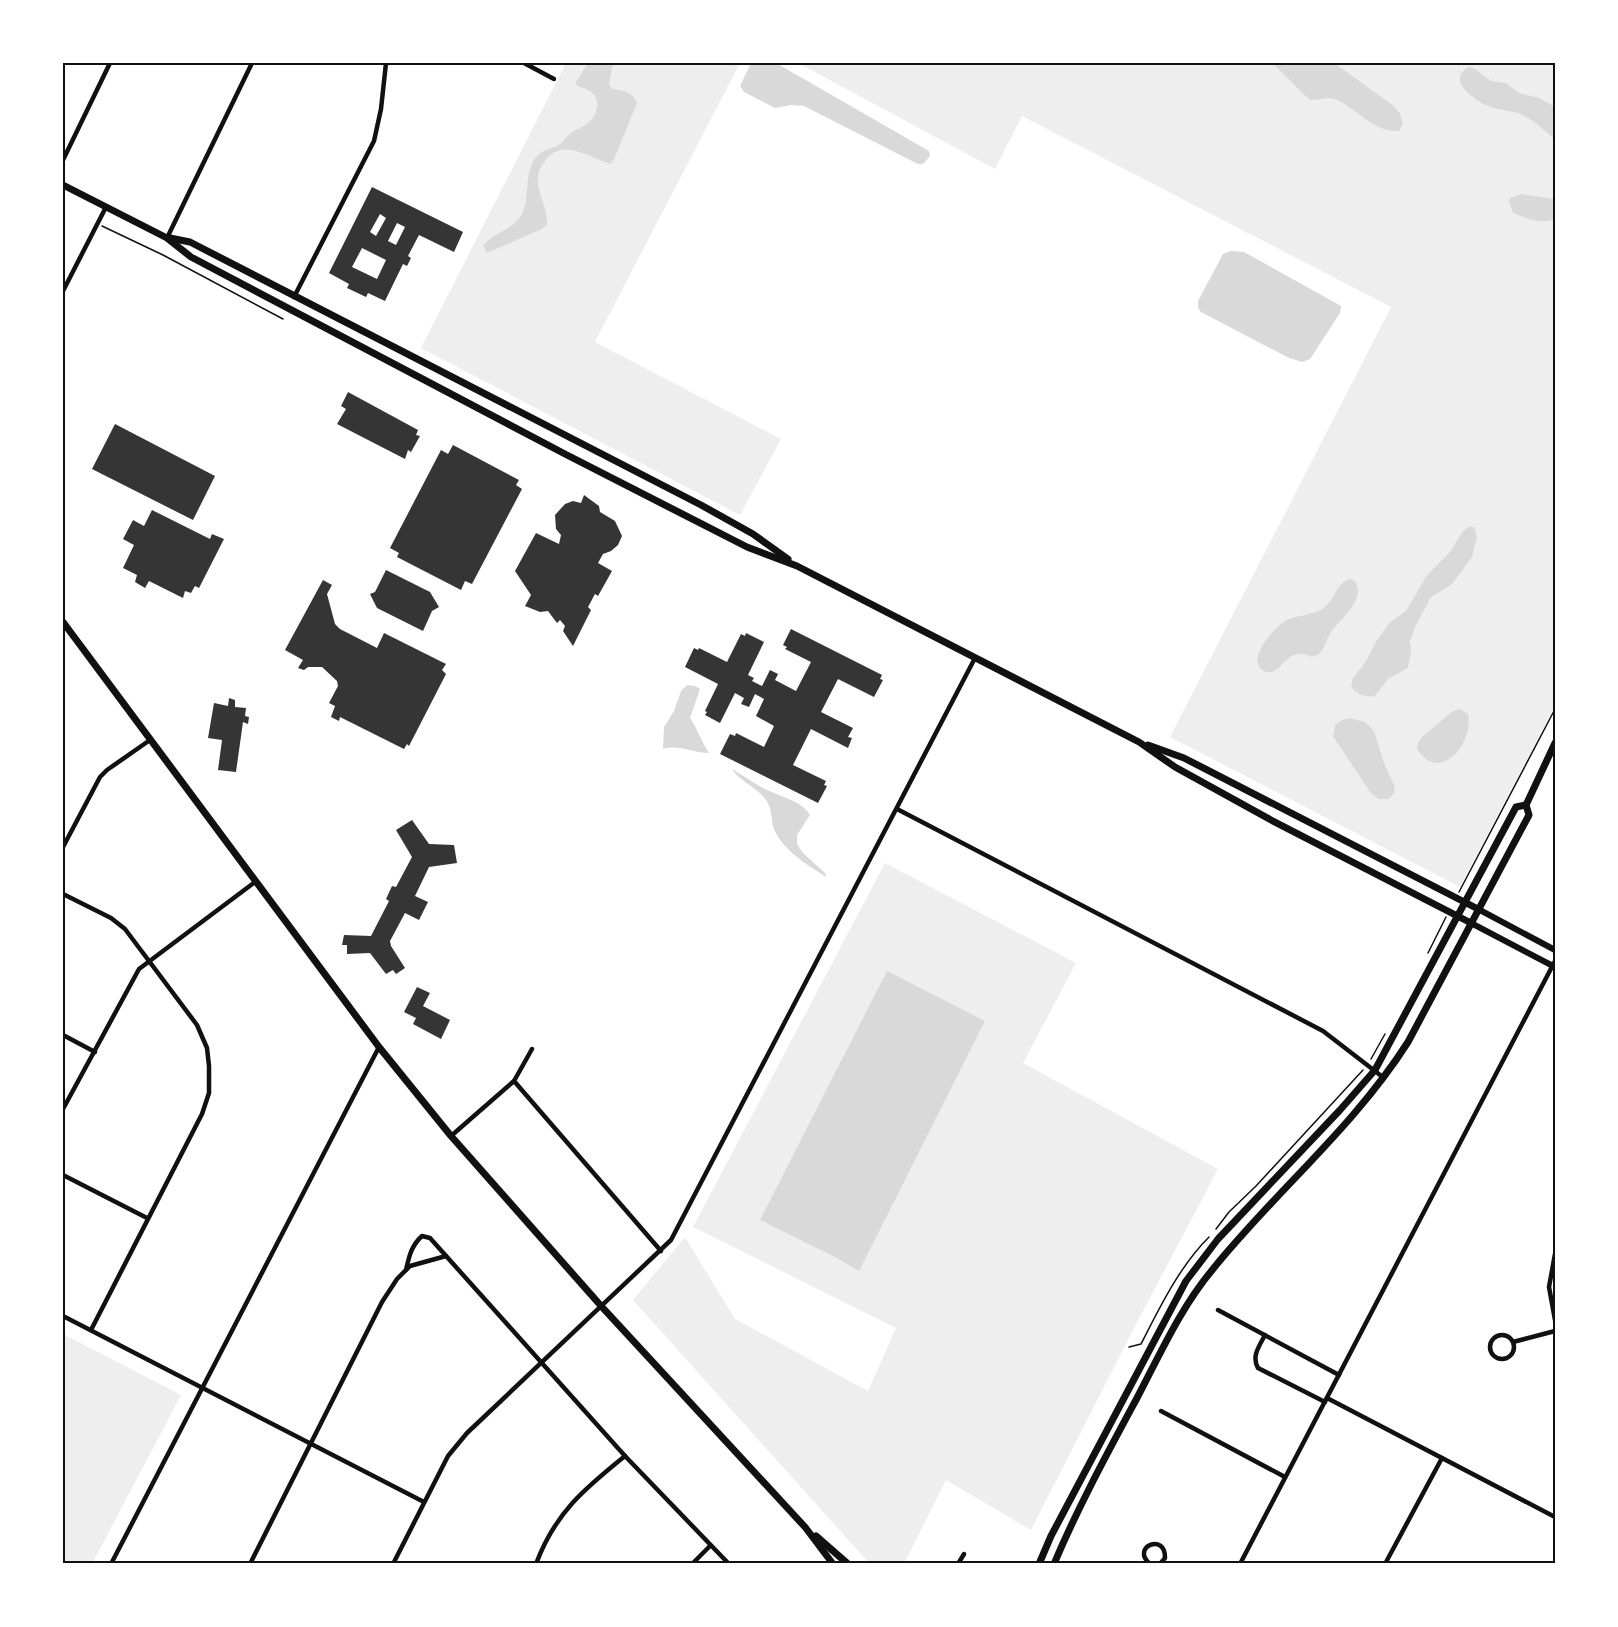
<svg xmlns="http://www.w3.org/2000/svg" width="1618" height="1627" font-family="'Playfair Display',serif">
<rect width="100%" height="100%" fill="#fff"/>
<!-- green -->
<g fill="#eee">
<polygon points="566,63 740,63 595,342 781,439 740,515 421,348"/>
<polygon points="798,63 1555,63 1555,706 1460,887 1170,737 1391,307 1022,116 995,169"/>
<polygon points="885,863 1076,963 1023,1063 1218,1169 1134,1328 1031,1530 946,1480 904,1564 870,1564 633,1300 685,1237 735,1319 868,1391 896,1328 693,1227"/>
<polygon points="63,1334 181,1395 92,1564 63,1564"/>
</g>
<!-- water -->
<g fill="#d9d9d9">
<path d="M588,63H613L609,84L612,89C624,91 632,91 637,103L614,159L610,164C589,157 562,137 545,161C540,167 537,174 538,182C539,197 548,210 547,224L542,229L487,253L483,246C493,232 512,231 522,214C531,196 523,171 537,156C543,150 550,149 557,146C563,143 566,137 571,133C576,129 582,128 587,124C597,116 602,101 591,92C587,88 580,88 575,84Z"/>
<polygon points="751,63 776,63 929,151 930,156 923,164 918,164 804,106 791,105 775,108 744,92 740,86"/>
<path d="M1272,63H1334L1394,106L1400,114L1403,124L1399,131C1374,133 1359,110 1337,100C1328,96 1319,100 1310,100Z"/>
<path d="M1469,67L1475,69L1491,81L1506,83L1519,93L1539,98L1555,107V139C1545,132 1536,122 1525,116C1513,110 1500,111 1488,106C1474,100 1445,80 1469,67Z"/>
<path d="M1521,194L1555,199V219C1540,225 1527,218 1513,213L1509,202L1510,198Z"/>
<polygon points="1231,251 1244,252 1341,306 1340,313 1310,359 1302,362 1287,357 1201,312 1198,308 1198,301 1223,254"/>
<path d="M1469,527H1474L1477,537L1472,557L1452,584L1431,597L1416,625L1410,641L1411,652L1408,668L1388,679L1375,696C1366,698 1355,694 1351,686L1353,678L1365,663L1376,642L1390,622L1406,611L1427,575L1450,552L1463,531Z"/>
<path d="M1350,579L1355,581C1366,601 1340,619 1331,632C1326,640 1325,648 1319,654L1312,657C1285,643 1281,680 1264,671C1244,661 1275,626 1287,620C1298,615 1312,615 1322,609C1335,602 1335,583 1350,579Z"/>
<path d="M687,685L695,686L700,689L690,718C698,730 701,741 709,753C693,753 679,744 663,749L664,727L674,711L681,691Z"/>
<path d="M1460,709L1468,714C1474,743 1440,785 1417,749L1418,743L1422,737L1453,711Z"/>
<polygon points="1350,718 1365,722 1374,731 1384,763 1395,787 1394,793 1389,799 1379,799 1371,793 1333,736 1335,725 1342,720"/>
<path d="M732,769C742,775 751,781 761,787C776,796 800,799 810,815L797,835V844L803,853L825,873L826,877C808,865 780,849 773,826C771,817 772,809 766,800C758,788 738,780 732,769Z"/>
<polygon points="887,971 985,1021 859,1271 835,1257 760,1220"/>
</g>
<!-- building -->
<g fill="#353535" fill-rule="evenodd">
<path d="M372,187L463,232L454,252L419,235L408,256L411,258L407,266L403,264L385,301L368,293L366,297L347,288L349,284L329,273ZM380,214L386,218L376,236L370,232ZM397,223L405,227L396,245L388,241ZM362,248L386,260L377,279L352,267Z"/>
<polygon points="348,392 418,430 416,435 420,436 411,452 408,450 405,459 337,424 346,409 341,406"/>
<polygon points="115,424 215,476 193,520 92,469"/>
<polygon points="453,445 519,480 516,485 522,489 472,584 465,581 461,590 397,557 399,553 390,548 441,450 448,454"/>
<polygon points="584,495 599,506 600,512 615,521 622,536 618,545 611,551 603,554 598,563 612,571 598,596 595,594 588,607 591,610 573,646 563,631 565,626 560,620 557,623 548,611 540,612 525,606 531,595 515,571 536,533 559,544 561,535 556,529 555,515 565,504 573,501 581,503"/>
<polygon points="152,510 210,539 212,534 224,539 199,588 195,586 191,593 185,591 183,598 149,581 145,588 135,582 137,575 123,568 134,545 123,539 133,520 144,526"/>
<polygon points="386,570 430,592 439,607 432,611 423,631 377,608 370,594 375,592"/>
<polygon points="323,580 332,585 327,594 335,624 340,629 377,648 384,633 446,664 442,670 446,674 409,746 407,744 404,749 340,717 339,721 331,717 335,706 329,703 338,686 337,681 322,667 308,667 304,670 298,668 303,660 285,650"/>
<polygon points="791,629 882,675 880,679 883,680 874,697 838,679 821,712 853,728 848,737 852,738 848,748 811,729 793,765 826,781 824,785 827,786 818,803 720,754 730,734 735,736 736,733 764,747 774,726 756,716 764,699 755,694 749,707 741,704 744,698 735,693 720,723 705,715 707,712 705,711 718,684 685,667 694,648 698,650 699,648 727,662 741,634 745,636 746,633 764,642 748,675 754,678 752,681 762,686 770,670 778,674 775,680 796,691 811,662 785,649 787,647 783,645"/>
<polygon points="229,698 235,700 235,707 246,708 245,716 249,717 248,724 243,722 236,772 218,770 222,740 208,738 214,703 228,706"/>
<polygon points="412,820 429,844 454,845 457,863 429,867 415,896 428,902 419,920 405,913 390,941 391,946 405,968 396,974 393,970 386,974 370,953 347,954 347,945 342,945 344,935 371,936 389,901 386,899 392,886 396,887 412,857 396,830"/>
<polygon points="417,987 430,993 423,1006 450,1020 441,1039 413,1024 416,1018 404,1012"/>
</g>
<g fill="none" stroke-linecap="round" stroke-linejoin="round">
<!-- path -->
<g stroke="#111" stroke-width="1.5">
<polyline points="102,226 163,255 283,319"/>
<polyline points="1459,892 1555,709"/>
<polyline points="1428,953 1446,917"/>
<polyline points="1371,1059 1385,1034"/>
<polyline points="1216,1229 1229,1212 1256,1186 1363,1070"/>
<path d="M1129,1347L1141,1344C1160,1307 1179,1267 1209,1237"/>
</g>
<!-- minor -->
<g stroke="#111" stroke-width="4.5">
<polyline points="524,63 554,79"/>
<polyline points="63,160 110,63"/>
<polyline points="167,238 252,63"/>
<polyline points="63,291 106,207"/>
<polyline points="294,297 374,141 381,109 386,63"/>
<polyline points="897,809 1323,1031 1384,1078"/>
<polyline points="63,847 100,777 107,770 150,740"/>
<polyline points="63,894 111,918 125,929 197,1025 207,1048 209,1066 209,1093 202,1114 91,1330"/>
<polyline points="63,1035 95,1052"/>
<polyline points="514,1081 661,1251"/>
<polyline points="63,1109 139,969 255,882"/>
<polyline points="451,1136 514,1081 532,1049"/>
<polyline points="63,1175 147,1218"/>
<polyline points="1555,1254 1549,1287 1555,1320"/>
<path d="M406,1270C409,1257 411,1246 422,1236L430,1238L625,1456L729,1564"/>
<polyline points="1218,1310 1339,1375"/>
<polyline points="63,1316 424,1502"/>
<circle cx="1502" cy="1347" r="12"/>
<path d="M1265,1335C1260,1345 1251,1356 1258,1368L1325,1402"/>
<polyline points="1513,1342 1555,1331"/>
<polyline points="1327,1398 1555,1517"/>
<polyline points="1161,1411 1285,1477"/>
<polyline points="111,1564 379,1047"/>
<polyline points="250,1564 382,1302 397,1279 410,1266 446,1256"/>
<polyline points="393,1564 448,1456 467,1433 671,1240 975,658"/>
<path d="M536,1564C555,1513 584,1489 625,1456"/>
<polyline points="692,1564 710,1546"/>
<polyline points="958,1564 964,1554"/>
<path d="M1150,1564C1130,1547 1166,1532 1165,1558L1160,1564"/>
<polyline points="1240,1564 1555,961"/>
<polyline points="1385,1564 1442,1458"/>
</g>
<!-- tertiary -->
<g stroke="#111" stroke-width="6">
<polyline points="1478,909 1555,950"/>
<polyline points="1471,923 1555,967"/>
</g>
<!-- secondary -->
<g stroke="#111" stroke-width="7">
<polyline points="63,185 167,238 191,257 565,454 747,547 797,566 1139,742 1175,767 1271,820 1471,923"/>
<polyline points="170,238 190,242 701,505 753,534 788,559"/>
<polyline points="63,622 379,1047 451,1136 602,1307 805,1527 833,1564"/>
<polyline points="1148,745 1184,758 1478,909"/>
<polyline points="816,1536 848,1564"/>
<polyline points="1039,1564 1051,1536 1186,1281 1218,1239 1340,1110 1375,1070 1516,807 1526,805"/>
<path d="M1054,1564C1078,1507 1108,1452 1137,1398C1160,1354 1181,1307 1213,1269C1276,1191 1354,1127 1408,1042L1529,815L1526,805L1555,743"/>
</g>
</g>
<!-- border -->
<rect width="1618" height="1627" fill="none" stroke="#ffffff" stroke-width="129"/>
<rect x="64" y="64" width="1490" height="1498" fill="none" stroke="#111" stroke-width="2"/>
</svg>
